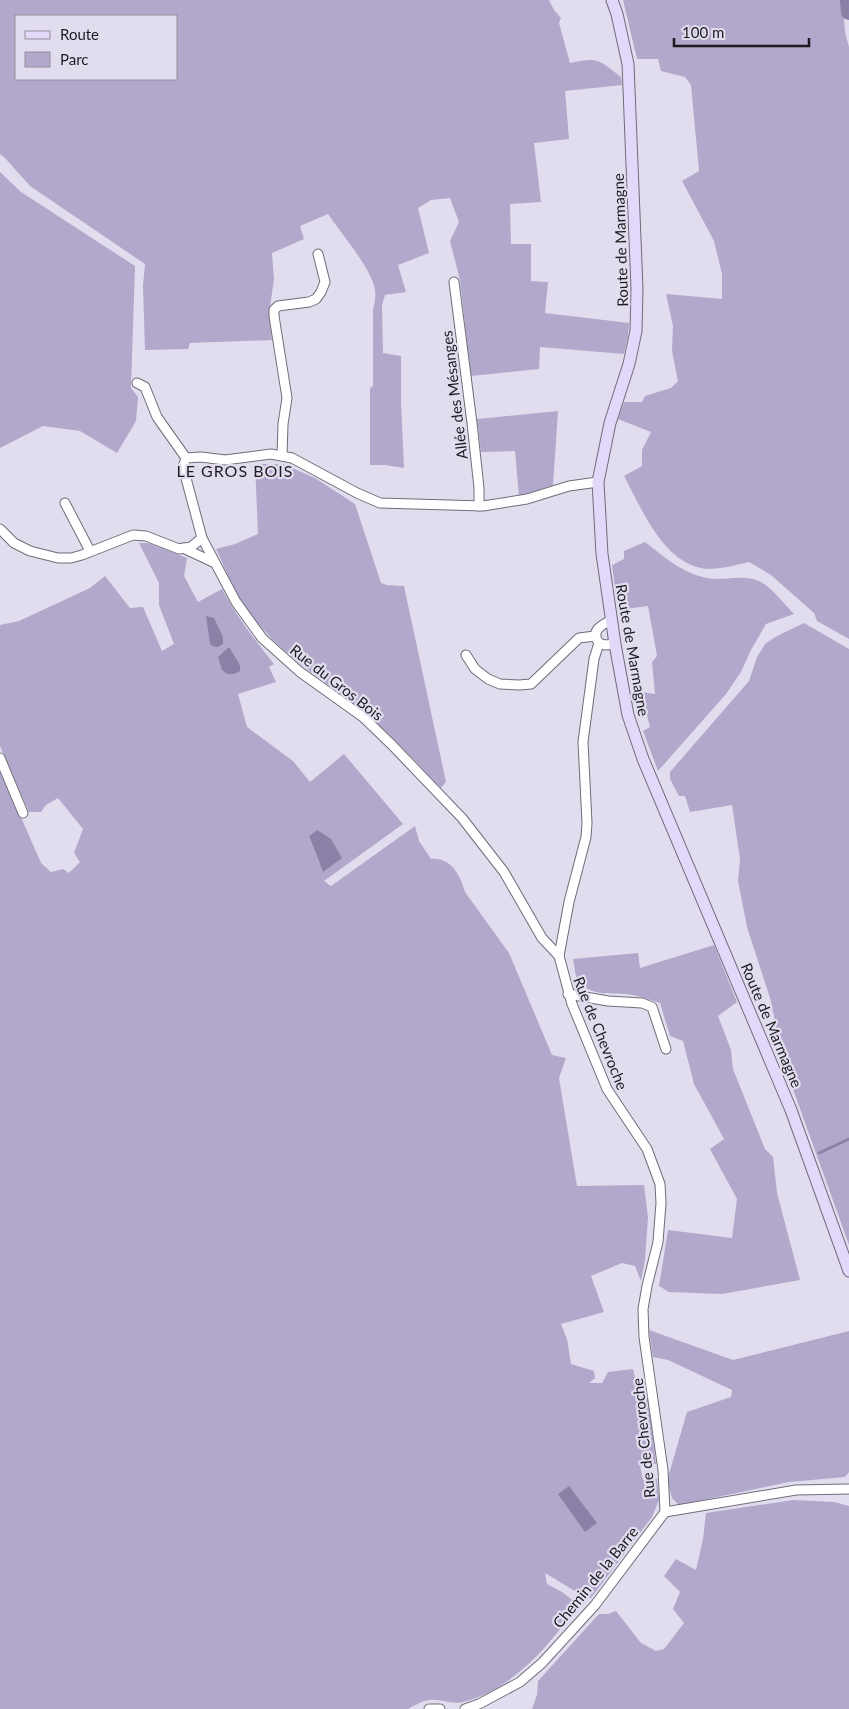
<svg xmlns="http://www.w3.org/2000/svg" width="849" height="1709" font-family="Lato,sans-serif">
<rect width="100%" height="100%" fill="#e2ddee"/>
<!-- green -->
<g fill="#b1a8cb" fill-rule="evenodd">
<path d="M0,0H549L554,10L561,18L559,23L570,63C598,57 598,59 621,77L622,85L565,91L569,139L534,143L541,202L510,204L511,244H531V281L548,282L545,313L629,323L628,336L624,354L540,347L539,369L471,376L460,280L450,241L459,222L450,198L431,200L418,208L429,253L398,265L406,292L385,295L382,305L383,353L401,356V402L404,468L385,465H370V388L373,386V309C375,302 376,297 375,290C372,269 340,232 328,214L300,226L304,239L272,253L274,279L269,314L272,340L190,343L188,349L145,350L143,286L145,264L30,186L5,158L0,154ZM16,16H176V79H16Z"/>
<path d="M623,0H843L845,32L849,47V639L817,621L814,613L771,575L749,562C736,565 722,569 708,569C664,566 642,509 624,476L642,466V450L651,432L618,419L624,402H642L645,396L671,388L678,381L672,351L673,326L666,294L722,299V274L714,241L682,181L699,171L691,85L685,77L661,71L658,59H637Z"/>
<polygon points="0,172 21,192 135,266 131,388 138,397 136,421 117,453 80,431 43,426 0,448"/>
<polygon points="558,411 553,485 519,496 515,451 481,452 477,419"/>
<path d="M255,464H283L315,478L355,504L381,583L387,585L404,586L446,782L441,788C416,762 392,735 365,713C321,677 275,652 243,604C232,587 225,567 216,549L235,544L258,534Z"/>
<path d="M645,542C667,559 687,577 715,579C731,579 750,574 764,584C774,590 785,605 794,614L766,624L751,650L741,672L726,694L658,771L643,731L650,727L641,692L655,694L652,662L657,656L648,606L618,610L612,565L624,559V551Z"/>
<path d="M139,543H148L187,558L184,576L198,602L222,589C236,616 255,640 274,664L269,667L276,682L238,694L247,727L293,761L310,782L344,754L403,824L324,881L331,886L415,826L419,841L431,859C451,857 460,875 465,892L509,953L552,1055L566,1058L559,1078L577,1186L644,1185L648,1217L645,1260L641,1281L635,1266L622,1263L591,1276L604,1312L561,1324L567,1339L571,1364L594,1371L595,1378L589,1383H602L608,1372L633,1369L637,1387L647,1389L656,1464L640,1466L643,1480L657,1479L659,1500L652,1517L591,1598L583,1596L545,1573L547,1584L562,1592L579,1605C549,1645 514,1689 463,1702C451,1705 441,1698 429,1700C422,1701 415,1705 408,1709H0V769L41,863L51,872L63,869L69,873L80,862L74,853L83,829L58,798L46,805L41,812H29L0,746V625L19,621L90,588L105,576L130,608L143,607L162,651L174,644L159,605V583ZM317,830L320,865L309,836Z"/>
<polygon points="804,623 849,649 849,1245 785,1067 770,998 747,927 738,881 740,859 732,805 690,812 685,796 679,796 670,779 670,772 749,681 757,657 765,644 777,636"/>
<path d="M714,945L737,1002L718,1016L731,1050L733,1069L765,1149L773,1157L777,1193L800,1280L722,1294L669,1292L659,1286L668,1230L732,1238L737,1199L710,1149L724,1139L694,1084L683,1041L670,1036L660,1003C651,1000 642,997 633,995C610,991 599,999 577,982L573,959L638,953L640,968Z"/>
<polygon points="649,1330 733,1360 849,1331 849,1472 845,1477 789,1482 679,1505 672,1498 667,1481 687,1412 731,1397 732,1390 668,1360 653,1357"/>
<polygon points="793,1500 834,1502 849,1506 849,1709 532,1709 537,1695 538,1681 599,1614 608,1614 616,1611 641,1643 656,1651 664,1649 684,1623 673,1609 680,1592 664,1576 676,1559 696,1570 703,1539 706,1513"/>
</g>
<!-- water -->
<g fill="#8b81a6">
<path d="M206,616L214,618L223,637V644C217,648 215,648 210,644Z"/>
<polygon points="229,647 240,665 240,671 234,674 227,674 222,670 218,657"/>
<polygon points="317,830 331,839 342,858 323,872 309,836"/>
<polygon points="569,1486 597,1523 585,1532 558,1494"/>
</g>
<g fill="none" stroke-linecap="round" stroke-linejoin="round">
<!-- stream -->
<polyline stroke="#8b81a6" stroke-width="2.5" points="819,1153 849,1139"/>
<!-- river -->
<polyline stroke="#8b81a6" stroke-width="16" points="848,0 849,12"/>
<!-- minor casing -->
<g stroke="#706c7a" stroke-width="11">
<g id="minor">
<polyline points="454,282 472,423 479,488 479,506"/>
<polyline points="137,383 145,387 157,417 186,458"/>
<polyline points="282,456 283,424 287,398 274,316 274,310 278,306 309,302 316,299 321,292 325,282 318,254"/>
<polyline points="65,503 90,551"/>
<polyline points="0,529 14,543 30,551 58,558 71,558 82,555 133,535 146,536 179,549 191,547 202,538"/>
<polyline points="183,548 215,563"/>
<path d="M612,620C601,625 590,631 599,643L605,645L615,644"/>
<polyline points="599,643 594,659 583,742 587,823 586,837 569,902 559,956 572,1004 607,1089 647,1149 660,1184 661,1203 658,1242 647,1286 643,1309 644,1337 663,1470 665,1512"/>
<polyline points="466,655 475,669 488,679 500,684 519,685 531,684 579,638 595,636"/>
<polyline points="0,758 23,813"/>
<polyline points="559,956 542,938 504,872 462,818 392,745 363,717 300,672 262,638 236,602 202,538 183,467 186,458 201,457 225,460 271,454 292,458 357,493 380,503 483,506 527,499 569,486 598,482"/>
<polyline points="568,994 608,1001 642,1003 652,1007 666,1049"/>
<polyline points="429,1709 440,1709"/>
<polyline points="465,1709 479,1704 520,1682 542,1663 595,1605 665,1512 796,1490 849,1489"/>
</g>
</g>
<!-- secondary casing -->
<g stroke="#706c7a" stroke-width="13">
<polyline id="secondary" points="612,0 617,14 628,64 637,289 636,331 629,364 610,423 598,482 602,554 615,644 628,715 643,759 791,1110 849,1271"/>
</g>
<!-- minor -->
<use href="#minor" stroke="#fff" stroke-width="9"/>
<!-- secondary -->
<use href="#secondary" stroke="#e3d7fa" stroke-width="11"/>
</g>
<g text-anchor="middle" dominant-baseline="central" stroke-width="4.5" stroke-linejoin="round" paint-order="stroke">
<!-- street labels -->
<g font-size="15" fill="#1d1b21" stroke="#e2ddee">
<text transform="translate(620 240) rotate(-92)">Route de Marmagne</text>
<text transform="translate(454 395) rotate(-97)">Allée des Mésanges</text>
<text transform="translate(633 650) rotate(80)">Route de Marmagne</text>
<text transform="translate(337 682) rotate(38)">Rue du Gros Bois</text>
<text transform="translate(772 1025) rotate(67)">Route de Marmagne</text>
<text transform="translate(601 1033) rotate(68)">Rue de Chevroche</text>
<text transform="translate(643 1438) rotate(-96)">Rue de Chevroche</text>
<text transform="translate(595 1577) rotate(-51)">Chemin de la Barre</text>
</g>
<!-- neighbourhood labels -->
<g font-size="16" letter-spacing="1" fill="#1d1b21" stroke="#e2ddee">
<text x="235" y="470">LE GROS BOIS</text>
</g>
</g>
<!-- legend -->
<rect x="15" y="15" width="162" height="65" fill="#e2ddee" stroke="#938f9c"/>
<rect x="25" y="31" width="25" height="8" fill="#e3d7fa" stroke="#938f9c"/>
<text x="60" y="40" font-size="15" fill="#1d1b21">Route</text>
<rect x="25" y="52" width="25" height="15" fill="#b1a8cb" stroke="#938f9c"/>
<text x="60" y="65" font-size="15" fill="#1d1b21">Parc</text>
<!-- scale -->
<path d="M674 38v8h135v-8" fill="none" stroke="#1d1b21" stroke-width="2.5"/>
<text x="682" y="38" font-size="15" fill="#1d1b21" stroke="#e2ddee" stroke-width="4" paint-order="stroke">100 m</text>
</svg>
